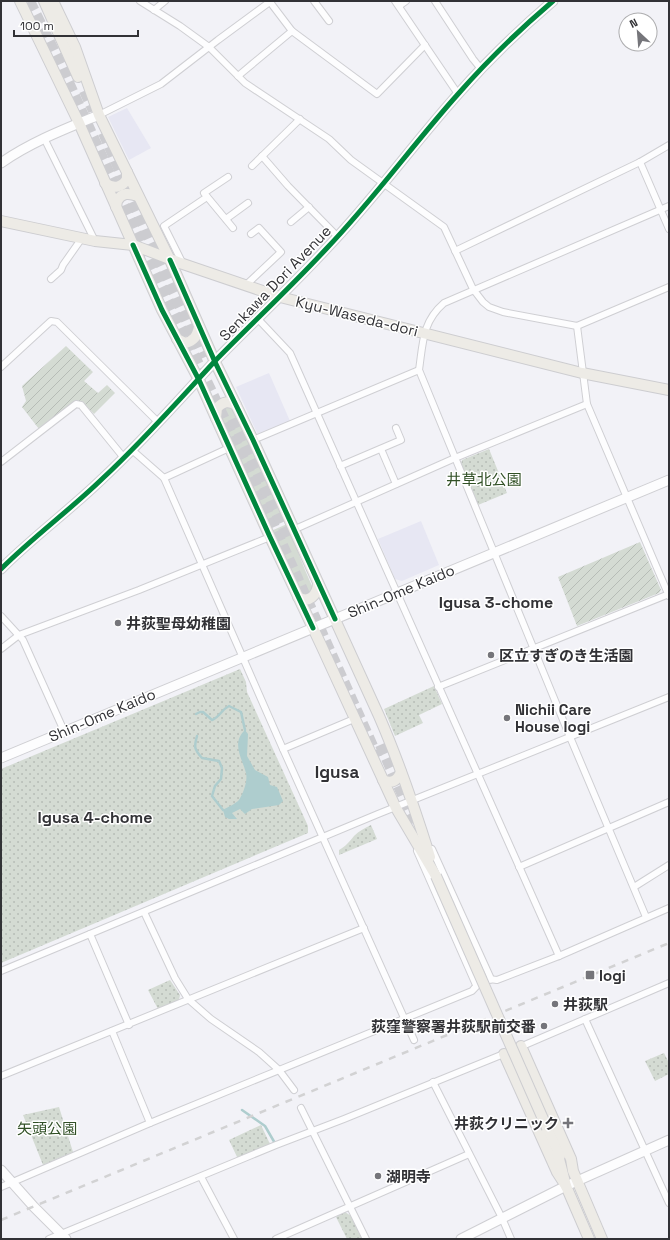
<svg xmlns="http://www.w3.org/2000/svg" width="670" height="1240" font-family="'Space Grotesk','Noto Sans JP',sans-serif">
<defs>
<pattern id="park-dots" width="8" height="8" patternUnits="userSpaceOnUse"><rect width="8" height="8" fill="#d4dbd3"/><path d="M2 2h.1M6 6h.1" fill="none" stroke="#b6bcb6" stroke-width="1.8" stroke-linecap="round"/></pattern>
<pattern id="garden-furrows" width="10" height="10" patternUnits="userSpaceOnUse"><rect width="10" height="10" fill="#d4dbd3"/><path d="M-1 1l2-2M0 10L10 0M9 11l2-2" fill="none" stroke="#b6bcb6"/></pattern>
</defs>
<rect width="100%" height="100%" fill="#f2f2f7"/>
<!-- built -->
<g fill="#e7e7f3">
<polygon points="127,108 151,148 129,160 108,117"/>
<polygon points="269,373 290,421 258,435 236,387"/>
<polygon points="421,521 439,565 402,581 395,579 378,539"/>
</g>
<!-- grass -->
<g fill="#d4dbd3">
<polygon points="229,406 234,410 284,516 267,524 239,462 234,443 220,415 224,408"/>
<polygon points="287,524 305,570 312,586 312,589 308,594 303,595 301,594 271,531"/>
</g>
<!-- park -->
<g fill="url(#park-dots)">
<polygon points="489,449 507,493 478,505 461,464 462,460"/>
<polygon points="240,669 246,682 247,692 308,826 308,833 1,963 1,769"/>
<polygon points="434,686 442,704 419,715 423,723 395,736 384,709"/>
<path d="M371,825L377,839L339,855V850C346,846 349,842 354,836C359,831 365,828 371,825Z"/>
<polygon points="170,980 180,995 179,1000 158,1009 148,990"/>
<polygon points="664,1053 669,1063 669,1074 655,1081 645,1061"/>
<polygon points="59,1107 73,1152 43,1165 23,1115"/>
<polygon points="261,1125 270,1144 238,1159 229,1140"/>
<polygon points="345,1212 351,1216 362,1239 347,1239 336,1217"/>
</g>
<!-- garden -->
<g fill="url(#garden-furrows)">
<polygon points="66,346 93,372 84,381 98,393 107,385 115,393 94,414 81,401 73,402 39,429 22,407 26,401 22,386"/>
<polygon points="640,542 661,590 659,593 577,626 558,577"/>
</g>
<!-- water -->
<path fill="#aecdce" d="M245,730L248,734L247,756L255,770L268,777L270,785L277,787L283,801L279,805L252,809L245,814L240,809L232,813L237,819H229L225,817L223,810C228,807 235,804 239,800C243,794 248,781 246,773C242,758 231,743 245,730Z"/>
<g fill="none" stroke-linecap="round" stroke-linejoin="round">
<!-- stream -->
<g stroke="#aecdce" stroke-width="2.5">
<path d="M196,714L200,712H203L212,720C220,717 221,710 229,706L241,712L245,730"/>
<path d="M197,736C194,747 194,749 202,758L219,761L222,768L221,779L215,786L212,796L223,810"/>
<polyline points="242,1110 265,1126 276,1145"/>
</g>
<!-- primary-tunnel -->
<g stroke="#ccccd0" stroke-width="10" stroke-dasharray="10 5" stroke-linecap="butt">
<polyline points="30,1 59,60 139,238 253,478 378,757"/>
<polyline points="84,91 93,111"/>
<polyline points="103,133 148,237 203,358"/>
<polyline points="232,419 289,541"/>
<polyline points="380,745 417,829"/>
<polyline points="559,1147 573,1178"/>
</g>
<!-- street casing -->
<g stroke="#cfcfd3" stroke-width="8">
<g id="street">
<polyline points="140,1 180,26 209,47 245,83 329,139 351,160 444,227 473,289 483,302 489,307 503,312 577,326 669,287"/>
<polyline points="314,1 329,21"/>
<polyline points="395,1 458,94"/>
<polyline points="435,1 473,59 481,69"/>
<polyline points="270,2 292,31 377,94 425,45"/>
<polyline points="399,6 406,1"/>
<polyline points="154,10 165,1"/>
<polyline points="238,76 292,31"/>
<polyline points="99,115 161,84 218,40 271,1"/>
<polyline points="44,138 95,241"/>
<polyline points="262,156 288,186 338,237"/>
<polyline points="640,162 669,229"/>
<polyline points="252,166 300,119"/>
<polyline points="228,177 204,193 233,228"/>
<polyline points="226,219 248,203"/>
<polyline points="291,222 309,207"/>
<polyline points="455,251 640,162 669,145"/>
<polyline points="183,264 164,226 207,197"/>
<polyline points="51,279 61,270 63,265 82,238"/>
<polyline points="246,285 281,252 259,228 251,234"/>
<polyline points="258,319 290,353 559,956"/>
<polyline points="577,326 587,404 669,596"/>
<polyline points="1,367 51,321 57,322 158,422"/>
<polyline points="253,440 419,370"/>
<polyline points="381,449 396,484"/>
<polyline points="132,450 164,478 283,749 414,1040"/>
<polyline points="1,462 76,404 81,405 124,458"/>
<polyline points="340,466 401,440 396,428"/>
<polyline points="164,478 229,448"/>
<polyline points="293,530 455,458 587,404"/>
<polyline points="1,616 23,640 64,731"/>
<polyline points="1,649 19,635 139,590 270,537"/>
<polyline points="438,687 669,594"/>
<polyline points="283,749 354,719"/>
<polyline points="432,849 491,979"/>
<polyline points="417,851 476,985"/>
<polyline points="519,867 669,802"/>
<polyline points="634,887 669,865"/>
<polyline points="144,912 175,978 188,999 211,1019 259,1052 279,1070 294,1090"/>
<path d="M646,917L570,737L419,370C423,343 422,322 444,303L669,206"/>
<polyline points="90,934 129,1025"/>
<polyline points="1,971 378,814 669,697"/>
<polyline points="585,1019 669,1203"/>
<polyline points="112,1031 150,1123"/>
<polyline points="520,1047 669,983"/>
<polyline points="1,1076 364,928"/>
<polyline points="433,1082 502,1218 511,1239"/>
<polyline points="301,1108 366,1239"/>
<polyline points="201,1177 234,1239"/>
<path d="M1,1187L150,1123L472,991C478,983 488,978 497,980L559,956L669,908"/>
<polyline points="49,1239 276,1145 344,1119 506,1053"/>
<polyline points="276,1239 469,1154"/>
</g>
</g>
<!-- secondary casing -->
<g stroke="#cfcfd3" stroke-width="11">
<g id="secondary">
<path d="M1,163C31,142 65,129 99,115"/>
<path d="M1,569C33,537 70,510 102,479C142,442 178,401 215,361C252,323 291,287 327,248C374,199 414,143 459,93C488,60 519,30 553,1"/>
<polyline points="1,758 669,480"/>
<polyline points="1,1170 34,1207 66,1239"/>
<polyline points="461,1239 566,1186 669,1140"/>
</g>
</g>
<!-- primary casing -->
<g stroke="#cdcdd0" stroke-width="12">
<g id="primary">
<polyline points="20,1 79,123 162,310 199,380 216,418 270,537 321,645 396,808 436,876"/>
<polyline points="44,1 78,77"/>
<path d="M53,1L75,47L99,115L170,260L215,362L253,440L379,716C399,762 415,809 430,857"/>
<path d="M105,183C113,189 122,188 127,179V172"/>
<path d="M116,207L117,201C122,192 129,193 138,196"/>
<polyline points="1,221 95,241 133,245 183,264 280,297 582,373 669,390"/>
<path d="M177,339L185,343C194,341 197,336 199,327"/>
<path d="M216,418L217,408C223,402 228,400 236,405"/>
<path d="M298,597C309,604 317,595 318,584"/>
<path d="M383,780C392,784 397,781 401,772"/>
<polyline points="521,1046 571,1159 573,1171 602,1239"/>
<polyline points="504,1054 557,1172 566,1186"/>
<polyline points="547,1128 560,1156"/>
<polyline points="557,1151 566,1186 589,1239"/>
</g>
</g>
<!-- street -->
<use href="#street" stroke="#fdfdfe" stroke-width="6"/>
<!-- secondary -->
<use href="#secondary" stroke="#fdfdfe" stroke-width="9"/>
<!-- primary -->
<use href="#primary" stroke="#edebe6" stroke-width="10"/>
<!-- rail -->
<polyline stroke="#d2d2d3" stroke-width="2.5" stroke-dasharray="7 7" stroke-linecap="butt" points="1,1220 669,943"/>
<!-- primary-bridge casing -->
<g stroke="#cdcdd0" stroke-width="12" stroke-linecap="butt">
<polyline id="primary-bridge" points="436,876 547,1128"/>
</g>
<!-- primary-bridge -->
<use href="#primary-bridge" stroke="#edebe6" stroke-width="10"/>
<!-- cycleway casing -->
<g stroke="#fff" stroke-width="8">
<g id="cycleway">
<polyline points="133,245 162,310 199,380 270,537 313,628"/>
<polyline points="170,260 215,362 253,440 335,619"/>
<path d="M1,569C33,537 70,510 102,479C142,442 178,401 215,361C252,323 291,287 327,248C374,199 414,143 459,93C488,60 519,30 553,1"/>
</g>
</g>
<!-- cycleway -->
<use href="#cycleway" stroke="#00873e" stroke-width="5"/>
</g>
<!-- markers -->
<g fill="#75757a" stroke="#fff" stroke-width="1.5">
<circle cx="118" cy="623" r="4"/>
<circle cx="491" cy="655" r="4"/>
<circle cx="507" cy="718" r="4"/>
<rect x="585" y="970" width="10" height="10" rx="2"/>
<circle cx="555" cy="1004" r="4"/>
<circle cx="544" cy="1026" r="4"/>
<path d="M566 1117h4v4h4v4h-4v4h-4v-4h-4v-4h4z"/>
<circle cx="378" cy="1176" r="4"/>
</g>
<g text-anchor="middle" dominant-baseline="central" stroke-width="3" stroke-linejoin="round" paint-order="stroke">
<!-- street labels -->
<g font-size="15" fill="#323236" stroke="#fff">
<text transform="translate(275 283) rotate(-46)">Senkawa Dori Avenue</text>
<text transform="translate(357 316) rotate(14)">Kyu-Waseda-dori</text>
<text transform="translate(401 591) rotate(-23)">Shin-Ome Kaido</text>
<text transform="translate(102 715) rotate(-23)">Shin-Ome Kaido</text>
</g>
<!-- park labels -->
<g font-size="15" fill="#315026" stroke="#fff">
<text x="484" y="479">井草北公園</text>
<text x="47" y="1128">矢頭公園</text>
</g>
<!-- poi labels -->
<g font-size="15" font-weight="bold" fill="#323236" stroke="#fff" text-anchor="start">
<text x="126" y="623">井荻聖母幼稚園</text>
<text x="499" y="655">区立すぎのき生活園</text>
<text x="515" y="709">Nichii Care<tspan x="515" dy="17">House Iogi</tspan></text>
<text x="599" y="975">Iogi</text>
<text x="563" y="1004">井荻駅</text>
<text x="536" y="1026" text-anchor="end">荻窪警察署井荻駅前交番</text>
<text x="559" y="1123" text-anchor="end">井荻クリニック</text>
<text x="386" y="1176">湖明寺</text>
</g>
<!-- neighbourhood labels -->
<g font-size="16" font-weight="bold" fill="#323236" stroke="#fff">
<text x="496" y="602">Igusa 3-chome</text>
<text x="95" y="817">Igusa 4-chome</text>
</g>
<!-- quarter labels -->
<g font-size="17" font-weight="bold" fill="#323236" stroke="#fff">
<text x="337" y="772">Igusa</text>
</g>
</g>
<!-- border -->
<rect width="670" height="1240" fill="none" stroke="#323236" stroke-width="4"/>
<!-- north arrow -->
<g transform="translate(638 32) rotate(334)"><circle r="19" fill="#ffffff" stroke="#adadaf"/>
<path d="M0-3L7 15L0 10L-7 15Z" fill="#75757a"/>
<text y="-6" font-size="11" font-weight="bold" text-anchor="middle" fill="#323236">N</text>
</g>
<!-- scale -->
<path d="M14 30v6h124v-6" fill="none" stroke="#323236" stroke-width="2"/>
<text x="20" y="30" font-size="12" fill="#323236" stroke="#ffffff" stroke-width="3" paint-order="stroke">100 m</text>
</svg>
